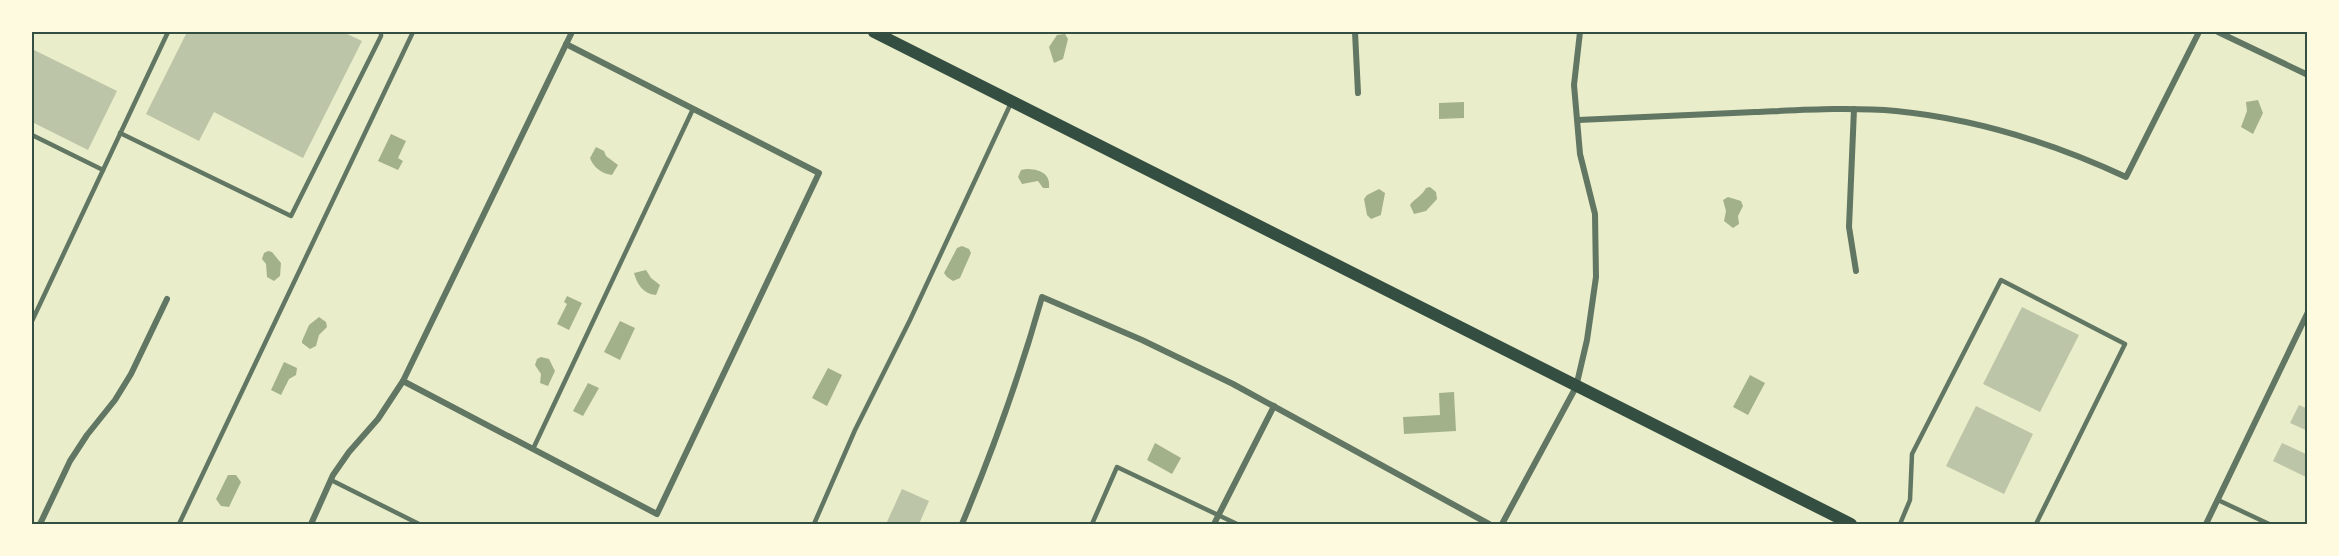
<svg xmlns="http://www.w3.org/2000/svg" width="2339" height="556" font-family="Quicksand,sans-serif">
<rect width="100%" height="100%" fill="#e9edc9"/>
<!-- water -->
<g fill="#a3b18a">
<polygon points="1065,34 1068,39 1063,59 1054,63 1049,47 1057,35"/>
<polygon points="2258,100 2263,113 2253,134 2241,127 2247,111 2246,102"/>
<polygon points="1464,102 1464,118 1439,119 1439,103"/>
<polygon points="391,134 406,141 398,158 403,161 398,170 378,161"/>
<path d="M596,147L604,151L606,156L618,165L612,175C602,174 593,167 590,158Z"/>
<path d="M1026,169C1039,169 1051,173 1049,188H1043L1038,181L1022,184L1018,177L1021,170Z"/>
<path d="M1430,187L1436,192L1437,199L1426,211L1414,214L1410,205C1415,198 1422,196 1426,188Z"/>
<path d="M1379,189L1385,193C1385,194 1381,214 1381,215L1371,219L1367,215L1364,199L1367,195Z"/>
<polygon points="1728,197 1741,201 1743,206 1738,216 1739,224 1733,228 1724,221 1726,211 1723,200"/>
<polygon points="962,246 969,249 971,253 960,278 953,281 947,277 944,273 957,248"/>
<polygon points="268,251 272,252 281,263 280,276 274,281 267,277 266,264 262,259 264,253"/>
<path d="M646,270L651,278L660,285L656,295C643,294 637,284 634,273Z"/>
<polygon points="567,296 582,303 569,330 557,324 567,304 564,302"/>
<polygon points="319,317 326,322 327,327 319,335 316,346 310,349 302,343 302,341 309,325"/>
<polygon points="620,321 635,328 620,360 604,352"/>
<polygon points="541,357 549,359 555,371 548,386 540,383 541,374 535,365 537,359"/>
<polygon points="284,362 297,368 296,375 289,379 281,395 271,390"/>
<polygon points="828,368 842,375 827,406 812,398"/>
<polygon points="1750,375 1765,383 1748,415 1733,407"/>
<polygon points="588,383 599,388 583,416 573,411"/>
<polygon points="1454,392 1456,431 1404,434 1403,417 1440,415 1439,393"/>
<polygon points="1155,443 1181,458 1172,474 1147,460"/>
<polygon points="228,475 236,475 241,482 229,507 221,506 216,499"/>
</g>
<!-- building -->
<g fill="#bcc5a7">
<polygon points="187,32 343,32 362,41 303,158 214,112 199,141 146,114"/>
<polygon points="32,49 117,91 88,150 32,122"/>
<polygon points="2022,307 2079,335 2040,412 1983,384"/>
<polygon points="2299,405 2308,409 2308,431 2290,423"/>
<polygon points="1976,406 2033,434 2004,494 1946,466"/>
<polygon points="2282,443 2308,455 2308,478 2273,461"/>
<polygon points="902,489 929,501 919,524 886,524"/>
</g>
<g fill="none" stroke-linecap="round" stroke-linejoin="round">
<!-- service -->
<g stroke="#617663" stroke-width="4.5">
<polyline points="120,133 291,216 381,36 381,32"/>
<polyline points="32,135 103,170"/>
<polyline points="32,321 168,32"/>
<polyline points="533,449 693,109"/>
<polyline points="331,480 419,524"/>
<polyline points="2218,500 2269,524"/>
<polyline points="179,524 413,32"/>
<polyline points="814,524 855,430 910,320 1011,103"/>
<polyline points="1092,524 1117,467 1237,524"/>
<polyline points="1900,524 1910,500 1912,454 2001,280 2125,344 2036,524"/>
</g>
<!-- minor -->
<g stroke="#617663" stroke-width="6">
<polyline points="1355,32 1358,93"/>
<polyline points="2218,32 2308,75"/>
<polyline points="1854,109 1849,227 1856,271"/>
<path d="M1578,120C1637,117 1696,115 1755,112C1802,110 1849,107 1896,111C1977,119 2053,143 2126,177L2199,32"/>
<polyline points="403,381 657,514 819,173 566,44"/>
<polyline points="40,524 70,461 87,435 115,400 131,374 167,299"/>
<polyline points="311,524 333,475 349,452 378,419 403,381 572,32"/>
<path d="M962,524C993,450 1020,375 1042,297L1142,340L1233,384L1489,524"/>
<polyline points="1214,524 1274,406"/>
<polyline points="1502,524 1576,387 1587,340 1596,277 1595,214 1580,154 1574,85 1580,32"/>
<polyline points="2206,524 2308,312"/>
</g>
<!-- secondary -->
<polyline stroke="#344e41" stroke-width="12" points="874,32 1851,524"/>
</g>
<!-- border -->
<rect width="2339" height="556" fill="none" stroke="#fefae0" stroke-width="66"/>
<rect x="33" y="33" width="2273" height="490" fill="none" stroke="#344e41" stroke-width="2"/>
</svg>
